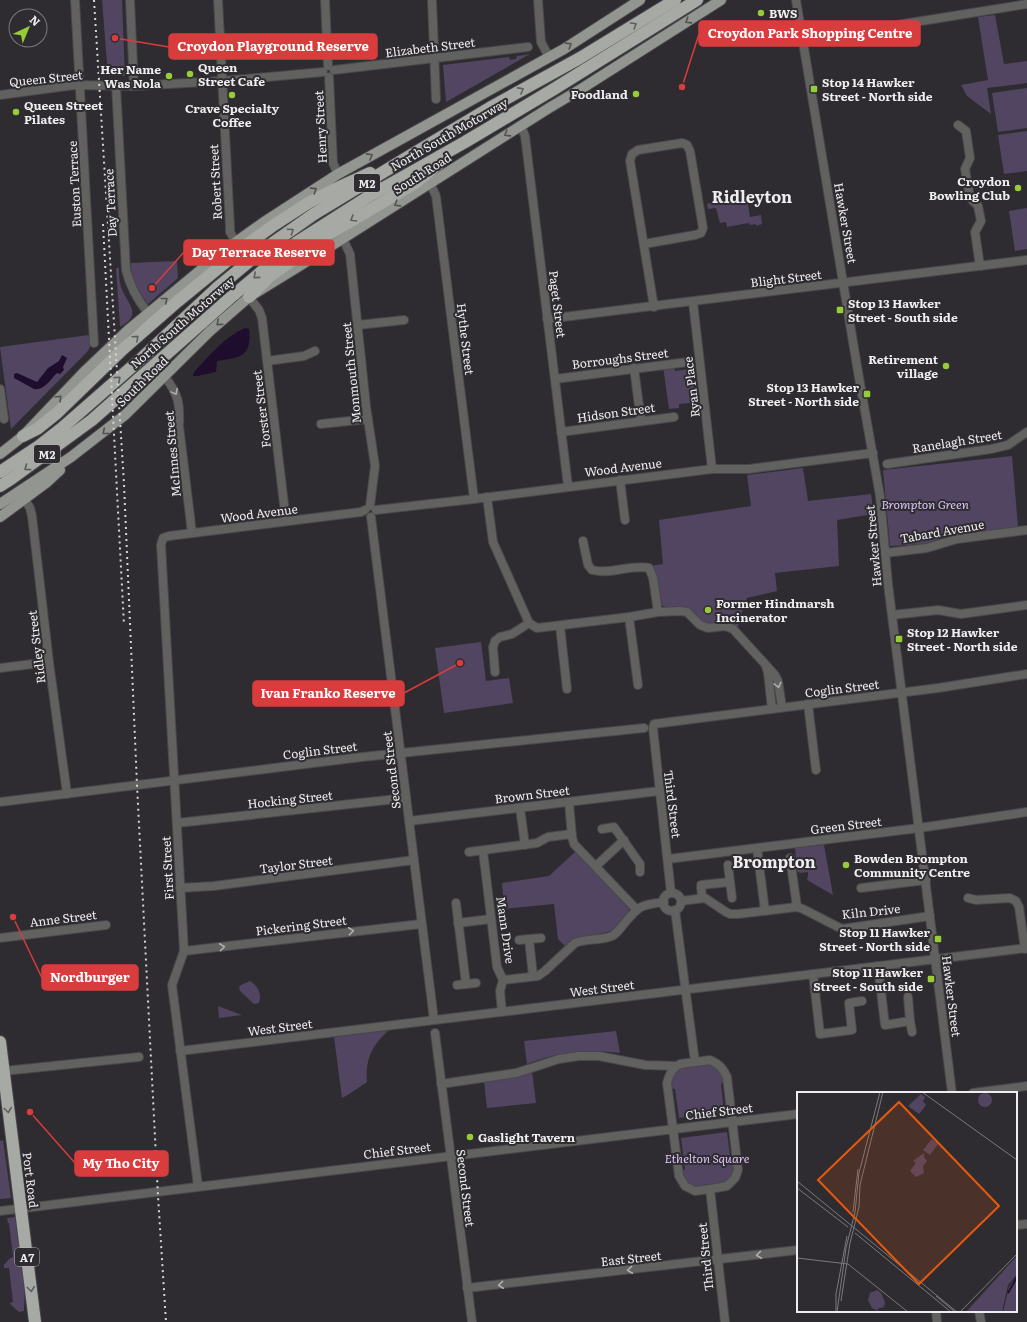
<svg xmlns="http://www.w3.org/2000/svg" width="1027" height="1322" font-family="Literata,serif">
<rect width="100%" height="100%" fill="#2e2c30"/>
<!-- green -->
<g fill="#524561">
<polygon points="102,0 122,0 125,76 108,76"/>
<polygon points="995,15 1004,64 1027,61 1027,83 987,88 991,114 967,96 961,85 988,80 978,17"/>
<polygon points="530,54 446,102 443,65 509,57 510,60 516,59 517,56"/>
<polygon points="1027,88 1027,128 998,132 992,93"/>
<polygon points="1027,131 1027,171 1004,174 998,135"/>
<polygon points="724,190 727,190 729,199 748,197 748,195 754,194 756,202 748,204 750,217 761,215 762,224 756,226 756,224 750,225 749,223 727,227 726,222 720,223 716,208 708,209 707,204 725,198"/>
<polygon points="1027,208 1027,249 1015,251 1009,211"/>
<path d="M177,261L178,278L148,304C140,293 130,278 131,263Z"/>
<path d="M116,268H119C119,274 119,281 121,287C127,304 144,314 120,327Z"/>
<polygon points="89,335 90,347 87,352 11,429 0,347"/>
<polygon points="674,365 675,371 696,368 700,402 679,404 679,408 669,409 663,366"/>
<polygon points="1012,456 1018,527 953,534 926,544 890,546 883,470"/>
<path d="M803,468L808,501L871,494L874,514L837,520L839,566L775,573L777,591L747,598C744,608 739,618 738,628L726,622L708,623L699,620L667,608L660,604L654,570L651,566L663,564L659,520L751,506L747,475Z"/>
<polygon points="481,642 486,681 509,678 513,703 444,713 435,648"/>
<polygon points="824,845 833,895 807,880 808,876 808,872 800,873 797,871 795,848"/>
<polygon points="577,850 630,910 616,930 578,939 567,948 558,939 554,904 504,909 502,883 549,876"/>
<path d="M250,981C258,986 262,994 259,1003L254,1004L240,991L239,987L241,985Z"/>
<polygon points="218,1006 242,1015 219,1018"/>
<path d="M389,1030C372,1045 365,1060 367,1082L346,1096L342,1098L334,1037Z"/>
<path d="M616,1031L620,1053C587,1049 558,1052 527,1064L524,1041Z"/>
<path d="M707,1063C717,1065 722,1071 724,1081L721,1084L724,1112L679,1118L675,1089L671,1088C667,1065 692,1066 707,1063Z"/>
<polygon points="532,1071 536,1103 487,1108 484,1081"/>
<path d="M727,1132L731,1164L734,1165C734,1169 735,1174 732,1177C725,1186 695,1190 687,1182C683,1179 682,1175 681,1171L685,1169L681,1138Z"/>
<polygon points="3,1140 11,1198 0,1199 0,1141"/>
<polygon points="15,1217 25,1284 24,1311 19,1312 10,1304 10,1303 13,1302 9,1268 4,1268 4,1265 9,1259 13,1257 9,1223 8,1223 7,1218"/>
</g>
<!-- water -->
<g fill="#1f0d2e">
<path d="M245,328L249,329C252,358 240,357 217,361L216,372L198,376H193L194,372C209,356 224,337 245,328Z"/>
<path d="M62,355L67,358L63,367L64,370L60,374L57,373C51,379 44,391 34,389L14,378V374L17,373L37,382L48,368L59,361Z"/>
</g>
<g fill="none" stroke-linecap="round" stroke-linejoin="round">
<!-- minor casing -->
<g stroke="#49474b" stroke-width="10">
<g id="minor">
<polyline points="75,0 94,343"/>
<polyline points="130,0 134,86"/>
<polyline points="218,0 230,227 230,232 236,242"/>
<polyline points="325,0 328,66"/>
<polyline points="432,0 436,99"/>
<polyline points="538,0 541,42 549,57"/>
<polyline points="796,0 858,372 880,496 888,584 952,1093"/>
<polyline points="803,40 1027,4"/>
<polyline points="334,70 528,47"/>
<polyline points="329,77 333,163 338,174"/>
<path d="M116,86L126,270C130,287 137,299 148,313"/>
<polyline points="0,95 75,85 134,86 222,81 323,72"/>
<polyline points="958,125 966,131 970,158 965,169 970,198 978,206 981,221 975,232 980,266"/>
<polyline points="521,126 525,136 568,486"/>
<polyline points="430,183 436,196 474,499"/>
<polyline points="343,239 350,254 366,406 375,466 370,506"/>
<polyline points="644,244 695,235 701,233 703,228 690,151 687,145 682,143 638,150 632,154 630,161 654,307"/>
<polyline points="249,297 259,310 262,318 286,521"/>
<polyline points="693,302 712,469"/>
<polyline points="547,319 1027,260"/>
<polyline points="358,325 404,320"/>
<polyline points="267,361 304,356 315,351"/>
<polyline points="634,368 641,421"/>
<path d="M165,377C179,395 180,404 179,426L192,533"/>
<polyline points="555,379 688,362"/>
<polyline points="0,389 4,419"/>
<polyline points="321,424 368,419"/>
<polyline points="561,432 674,417"/>
<polyline points="887,464 991,449 1008,445 1027,432"/>
<polyline points="620,480 625,520"/>
<polyline points="487,497 493,542 529,623 537,628 629,617 658,612 680,611 687,612 700,625 708,628 725,626 733,629 775,675 778,681 782,707"/>
<polyline points="25,500 30,508 32,516 49,662 67,794"/>
<polyline points="376,510 474,499 712,469 749,469 873,453"/>
<polyline points="371,517 434,1020"/>
<path d="M583,541L588,565L592,570C611,575 630,564 649,568L653,578L658,612"/>
<polyline points="885,553 927,548 957,539 1027,530"/>
<polyline points="892,615 938,610 961,614 1027,605"/>
<polyline points="629,617 638,685"/>
<polyline points="560,626 567,689"/>
<polyline points="766,666 768,673 772,709"/>
<polyline points="0,668 49,662"/>
<polyline points="495,672 493,647 495,641 500,637 512,634 529,623"/>
<polyline points="808,704 816,770"/>
<polyline points="0,802 362,757 644,728"/>
<polyline points="569,802 572,837 574,844 637,910"/>
<polyline points="520,808 525,845"/>
<polyline points="409,821 659,791"/>
<polyline points="177,823 406,798"/>
<polyline points="602,829 614,827 640,864 640,872"/>
<polyline points="757,848 765,911"/>
<polyline points="483,851 497,967 503,980 500,991 502,1012"/>
<polyline points="469,852 537,843 548,837 572,834"/>
<polyline points="790,858 797,907"/>
<polyline points="668,859 919,828 1027,812"/>
<polyline points="728,865 732,898"/>
<polyline points="596,866 624,840"/>
<polyline points="180,888 214,886 414,860"/>
<polyline points="861,888 926,880"/>
<polyline points="671,893 653,728 654,724 938,688 1027,674"/>
<circle cx="672" cy="902" r="9"/>
<polyline points="702,898 701,885 730,882"/>
<polyline points="968,898 976,900 1010,898 1016,901 1019,907 1025,949"/>
<polyline points="681,901 705,898 726,912 730,914 738,914 797,907 803,909 842,929 930,916"/>
<polyline points="456,903 466,984"/>
<polyline points="675,910 695,1062"/>
<polyline points="458,923 491,919"/>
<polyline points="0,938 106,925"/>
<polyline points="529,939 533,976"/>
<polyline points="519,940 541,938"/>
<polyline points="184,951 421,924"/>
<polyline points="878,966 885,1025 910,1021 908,997"/>
<polyline points="813,974 820,1034 852,1030 849,1003 862,1001"/>
<path d="M503,980L538,976L545,971L575,943C587,938 601,941 612,936C616,934 620,929 623,925C639,906 639,905 664,902"/>
<polyline points="457,985 476,983"/>
<polyline points="910,1021 912,1032"/>
<polyline points="435,1033 472,1322"/>
<polyline points="180,1051 1027,948"/>
<path d="M710,1060C719,1064 723,1068 727,1077L738,1170L735,1178L727,1186L710,1189L695,1191L685,1186L679,1176L667,1083C669,1074 672,1068 680,1064Z"/>
<polyline points="4,1071 139,1057"/>
<polyline points="441,1084 516,1073 559,1059 579,1056 599,1056 645,1065 676,1066"/>
<polyline points="973,1093 1027,1086"/>
<polyline points="198,1186 172,985 184,951 161,545 163,538 169,536 361,512 365,510"/>
<polyline points="710,1189 725,1322"/>
<polyline points="0,1211 798,1114"/>
<polyline points="1016,1225 1027,1224"/>
<polyline points="467,1288 798,1250"/>
<polyline points="936,1311 937,1322"/>
<polyline points="979,1311 981,1322"/>
</g>
</g>
<!-- major casing -->
<g stroke="#49474b" stroke-width="12">
<g id="major">
<polyline points="0,454 23,436 86,370 128,330 226,249 264,222 338,174 564,49 640,0"/>
<polyline points="0,504 71,457 125,415 210,331 249,297 301,265 549,108 581,89 721,0"/>
<polyline points="0,517 46,483 60,470"/>
</g>
</g>
<!-- highway casing -->
<g stroke="#49474b" stroke-width="14">
<g id="highway">
<polyline points="249,297 270,276 329,234 415,183 443,160"/>
<polyline points="23,436 37,429 57,413 123,349 178,301 249,243 274,225 308,203 333,190 370,173"/>
<polyline points="0,472 39,446 62,428 142,358 217,288 263,250 314,214 408,157 493,106 580,58 675,0"/>
<polyline points="0,486 11,479 92,420 230,298 297,242 371,195 465,142 554,89 697,0"/>
<polyline points="0,1042 35,1322"/>
</g>
</g>
<!-- minor -->
<use href="#minor" stroke="#616260" stroke-width="8"/>
<!-- major -->
<use href="#major" stroke="#939591" stroke-width="10"/>
<!-- highway -->
<use href="#highway" stroke="#a7a9a5" stroke-width="12"/>
<!-- rail -->
<g stroke="#d7d6d8" stroke-width="2" stroke-dasharray="2 4" stroke-linecap="butt">
<polyline points="94,0 124,484 137,785 158,1196 166,1322"/>
<polyline points="103,224 124,625"/>
</g>
</g>
<!-- one-way arrows -->
<defs><path id="oneway-chevron" d="M-2-3.5L2.5 0L-2 3.5" fill="none" stroke-width="1.6" stroke-linecap="round" stroke-linejoin="round"/></defs>
<g stroke="#515152">
<use href="#oneway-chevron" transform="translate(688 21) rotate(148)"/>
<use href="#oneway-chevron" transform="translate(569 45) rotate(-32)"/>
<use href="#oneway-chevron" transform="translate(507 134) rotate(148)"/>
<use href="#oneway-chevron" transform="translate(370 156) rotate(-29)"/>
<use href="#oneway-chevron" transform="translate(314 190) rotate(-33)"/>
<use href="#oneway-chevron" transform="translate(397 204) rotate(148)"/>
<use href="#oneway-chevron" transform="translate(165 300) rotate(-39)"/>
<use href="#oneway-chevron" transform="translate(219 323) rotate(139)"/>
<use href="#oneway-chevron" transform="translate(59 398) rotate(-45)"/>
<use href="#oneway-chevron" transform="translate(105 432) rotate(141)"/>
</g>
<g stroke="#5e5e5f">
<use href="#oneway-chevron" transform="translate(634 25) rotate(-31)"/>
<use href="#oneway-chevron" transform="translate(521 90) rotate(-29)"/>
<use href="#oneway-chevron" transform="translate(353 219) rotate(149)"/>
<use href="#oneway-chevron" transform="translate(291 231) rotate(-35)"/>
<use href="#oneway-chevron" transform="translate(256 276) rotate(140)"/>
<use href="#oneway-chevron" transform="translate(136 338) rotate(-42)"/>
<use href="#oneway-chevron" transform="translate(118 379) rotate(-41)"/>
<use href="#oneway-chevron" transform="translate(27 468) rotate(144)"/>
<use href="#oneway-chevron" transform="translate(8 1110) rotate(83)"/>
<use href="#oneway-chevron" transform="translate(31 1289) rotate(83)"/>
</g>
<g stroke="#afaeaf">
<use href="#oneway-chevron" transform="translate(175 392) rotate(62)"/>
<use href="#oneway-chevron" transform="translate(778 685) rotate(76)"/>
<use href="#oneway-chevron" transform="translate(351 931) rotate(-7)"/>
<use href="#oneway-chevron" transform="translate(222 947) rotate(-7)"/>
<use href="#oneway-chevron" transform="translate(759 1255) rotate(173)"/>
<use href="#oneway-chevron" transform="translate(630 1270) rotate(174)"/>
<use href="#oneway-chevron" transform="translate(501 1285) rotate(174)"/>
</g>
<!-- markers -->
<g fill="#97cc38" stroke="#2e2c30" stroke-width="1.5">
<circle cx="761" cy="13" r="4"/>
<circle cx="190" cy="74" r="4"/>
<circle cx="169" cy="76" r="4"/>
<rect x="810" y="85" width="8" height="8" rx="2"/>
<circle cx="636" cy="94" r="4"/>
<circle cx="232" cy="95" r="4"/>
<circle cx="16" cy="112" r="4"/>
<circle cx="1018" cy="188" r="4"/>
<rect x="836" y="306" width="8" height="8" rx="2"/>
<circle cx="946" cy="366" r="4"/>
<rect x="863" y="390" width="8" height="8" rx="2"/>
<circle cx="708" cy="610" r="4"/>
<rect x="895" y="635" width="8" height="8" rx="2"/>
<circle cx="846" cy="865" r="4"/>
<rect x="934" y="935" width="8" height="8" rx="2"/>
<rect x="927" y="975" width="8" height="8" rx="2"/>
<circle cx="470" cy="1137" r="4"/>
</g>
<g text-anchor="middle" dominant-baseline="central" stroke-width="4" stroke-linejoin="round" paint-order="stroke">
<!-- shield labels -->
<g fill="#2e2c30" stroke="#b4b3b6" stroke-width="1">
<rect x="354" y="174" width="26" height="18" rx="3"/>
<rect x="34" y="445" width="26" height="18" rx="3"/>
<rect x="15" y="1248" width="24" height="18" rx="3"/>
</g>
<g font-size="11" font-weight="bold" fill="#eeedef">
<text x="367" y="183">M2</text>
<text x="47" y="454">M2</text>
<text x="27" y="1257">A7</text>
</g>
<!-- poi labels -->
<g font-size="12" font-weight="bold" fill="#eeedef" stroke="#2e2c30" text-anchor="start">
<text x="769" y="13">BWS</text>
<text x="198" y="67">Queen<tspan x="198" dy="14">Street Cafe</tspan></text>
<text x="161" y="69" text-anchor="end">Her Name<tspan x="161" dy="14">Was Nola</tspan></text>
<text x="822" y="82">Stop 14 Hawker<tspan x="822" dy="14">Street - North side</tspan></text>
<text x="628" y="94" text-anchor="end">Foodland</text>
<text x="24" y="105">Queen Street<tspan x="24" dy="14">Pilates</tspan></text>
<text x="232" y="108" text-anchor="middle">Crave Specialty<tspan x="232" dy="14">Coffee</tspan></text>
<text x="1010" y="181" text-anchor="end">Croydon<tspan x="1010" dy="14">Bowling Club</tspan></text>
<text x="848" y="303">Stop 13 Hawker<tspan x="848" dy="14">Street - South side</tspan></text>
<text x="938" y="359" text-anchor="end">Retirement<tspan x="938" dy="14">village</tspan></text>
<text x="859" y="387" text-anchor="end">Stop 13 Hawker<tspan x="859" dy="14">Street - North side</tspan></text>
<text x="716" y="603">Former Hindmarsh<tspan x="716" dy="14">Incinerator</tspan></text>
<text x="907" y="632">Stop 12 Hawker<tspan x="907" dy="14">Street - North side</tspan></text>
<text x="854" y="858">Bowden Brompton<tspan x="854" dy="14">Community Centre</tspan></text>
<text x="930" y="932" text-anchor="end">Stop 11 Hawker<tspan x="930" dy="14">Street - North side</tspan></text>
<text x="923" y="972" text-anchor="end">Stop 11 Hawker<tspan x="923" dy="14">Street - South side</tspan></text>
<text x="478" y="1137">Gaslight Tavern</text>
</g>
<!-- street labels -->
<g font-size="12" fill="#eeedef" stroke="#2e2c30">
<text transform="translate(430 47) rotate(-7)">Elizabeth Street</text>
<text transform="translate(46 78) rotate(-6)">Queen Street</text>
<text transform="translate(320 127) rotate(-93)">Henry Street</text>
<text transform="translate(449 134) rotate(-30)">North South Motorway</text>
<text transform="translate(422 173) rotate(-32)">South Road</text>
<text transform="translate(215 182) rotate(-93)">Robert Street</text>
<text transform="translate(74 184) rotate(-93)">Euston Terrace</text>
<text transform="translate(110 203) rotate(-93)">Day Terrace</text>
<text transform="translate(846 223) rotate(80)">Hawker Street</text>
<text transform="translate(786 278) rotate(-7)">Blight Street</text>
<text transform="translate(558 304) rotate(83)">Paget Street</text>
<text transform="translate(182 322) rotate(-41)">North South Motorway</text>
<text transform="translate(466 339) rotate(83)">Hythe Street</text>
<text transform="translate(620 358) rotate(-7)">Borroughs Street</text>
<text transform="translate(351 373) rotate(-96)">Monmouth Street</text>
<text transform="translate(142 381) rotate(-44)">South Road</text>
<text transform="translate(691 387) rotate(-97)">Ryan Place</text>
<text transform="translate(261 409) rotate(-97)">Forster Street</text>
<text transform="translate(616 412) rotate(-8)">Hidson Street</text>
<text transform="translate(957 441) rotate(-9)">Ranelagh Street</text>
<text transform="translate(172 454) rotate(-95)">McInnes Street</text>
<text transform="translate(623 467) rotate(-7)">Wood Avenue</text>
<text transform="translate(259 513) rotate(-7)">Wood Avenue</text>
<text transform="translate(942 531) rotate(-10)">Tabard Avenue</text>
<text transform="translate(873 546) rotate(-95)">Hawker Street</text>
<text transform="translate(36 647) rotate(-97)">Ridley Street</text>
<text transform="translate(842 688) rotate(-7)">Coglin Street</text>
<text transform="translate(320 750) rotate(-7)">Coglin Street</text>
<text transform="translate(391 770) rotate(-97)">Second Street</text>
<text transform="translate(532 794) rotate(-7)">Brown Street</text>
<text transform="translate(290 799) rotate(-6)">Hocking Street</text>
<text transform="translate(673 804) rotate(83)">Third Street</text>
<text transform="translate(846 825) rotate(-7)">Green Street</text>
<text transform="translate(296 864) rotate(-7)">Taylor Street</text>
<text transform="translate(167 868) rotate(-93)">First Street</text>
<text transform="translate(871 911) rotate(-6)">Kiln Drive</text>
<text transform="translate(63 918) rotate(-7)">Anne Street</text>
<text transform="translate(301 925) rotate(-7)">Pickering Street</text>
<text transform="translate(506 930) rotate(82)">Mann Drive</text>
<text transform="translate(602 988) rotate(-7)">West Street</text>
<text transform="translate(952 996) rotate(83)">Hawker Street</text>
<text transform="translate(280 1027) rotate(-7)">West Street</text>
<text transform="translate(719 1111) rotate(-7)">Chief Street</text>
<text transform="translate(397 1150) rotate(-7)">Chief Street</text>
<text transform="translate(31 1180) rotate(83)">Port Road</text>
<text transform="translate(466 1188) rotate(83)">Second Street</text>
<text transform="translate(705 1257) rotate(-96)">Third Street</text>
<text transform="translate(631 1258) rotate(-6)">East Street</text>
</g>
<!-- park labels -->
<g font-size="12" font-style="italic" fill="#dcc3f7" stroke="#2e2c30">
<text x="925" y="504">Brompton Green</text>
<text x="707" y="1158">Ethelton Square</text>
</g>
<!-- district labels -->
<g font-size="16" font-weight="bold" fill="#eeedef" stroke="#2e2c30">
<text x="752" y="196">Ridleyton</text>
<text x="774" y="861">Brompton</text>
</g>
</g>
<!-- overview -->
<g transform="translate(797 1092)">
<rect width="220" height="220" fill="#2e2c30"/>
<path d="M181 8a7 7 0 1 1 14 0a7 7 0 1 1-14 0ZM124,2L128,5L126,9L129,13L122,22L111,14ZM135,47L141,52L133,63L126,58ZM127,61V65L130,69L126,74L127,81L119,85L113,79L119,71L116,69ZM220,164V182L211,193L205,220H169ZM220,184V220H206L212,195ZM80,198L84,201L88,210L87,215L80,217L83,220L75,216L71,208L73,201Z" fill="#524561"/>
<path fill="none" stroke="#1f0d2e" stroke-width="2" d="M211,201L220,185"/>
<path fill="none" stroke="#7b797c" stroke-width="1" d="M125,0L220,68M0,89L160,220M0,96L51,135M56,120L61,77M58,141L154,220M0,166L51,172L111,220M139,204L158,220M44,209L53,151L62,115L63,93L86,0M39,219V202L50,144M40,220L49,156L58,120L62,81L83,0M163,220L220,162"/>
<path fill="#e8590c" fill-opacity="0.15" stroke="#e8590c" stroke-width="2" d="M102,10L202,114L122,192L21,88Z"/>
<rect width="220" height="220" fill="none" stroke="#eeedef" stroke-width="2"/>
</g>
<!-- callouts -->
<path fill="none" stroke="#d83c3c" stroke-width="1.5" d="M682 87L699 34M115 38L169 47M152 288L184 252M460 663L404 693M13 917L42 978M30 1112L75 1163"/>
<g fill="#d83c3c" stroke="#2e2c30" stroke-width="1.5">
<circle cx="682" cy="87" r="4"/>
<circle cx="115" cy="38" r="4"/>
<circle cx="152" cy="288" r="4"/>
<circle cx="460" cy="663" r="4"/>
<circle cx="13" cy="917" r="4"/>
<circle cx="30" cy="1112" r="4"/>
</g>
<g fill="#d83c3c" stroke="#d83c3c" stroke-width="1.5">
<rect x="699" y="21" width="221" height="25" rx="4"/>
<rect x="169" y="34" width="208" height="25" rx="4"/>
<rect x="184" y="240" width="150" height="25" rx="4"/>
<rect x="253" y="681" width="151" height="25" rx="4"/>
<rect x="42" y="965" width="96" height="25" rx="4"/>
<rect x="75" y="1151" width="93" height="25" rx="4"/>
</g>
<g font-size="13" text-anchor="middle" font-weight="bold" fill="#fff">
<text x="810" y="38">Croydon Park Shopping Centre</text>
<text x="273" y="51">Croydon Playground Reserve</text>
<text x="259" y="257">Day Terrace Reserve</text>
<text x="328" y="698">Ivan Franko Reserve</text>
<text x="90" y="982">Nordburger</text>
<text x="121" y="1168">My Tho City</text>
</g>
<!-- north arrow -->
<g transform="translate(28 28) rotate(44)"><circle r="19" fill="#2e2c30" stroke="#7b797c"/>
<path d="M0-3L7 15L0 10L-7 15Z" fill="#97cc38"/>
<text y="-6" font-size="11" font-weight="bold" text-anchor="middle" fill="#eeedef">N</text>
</g>
</svg>
